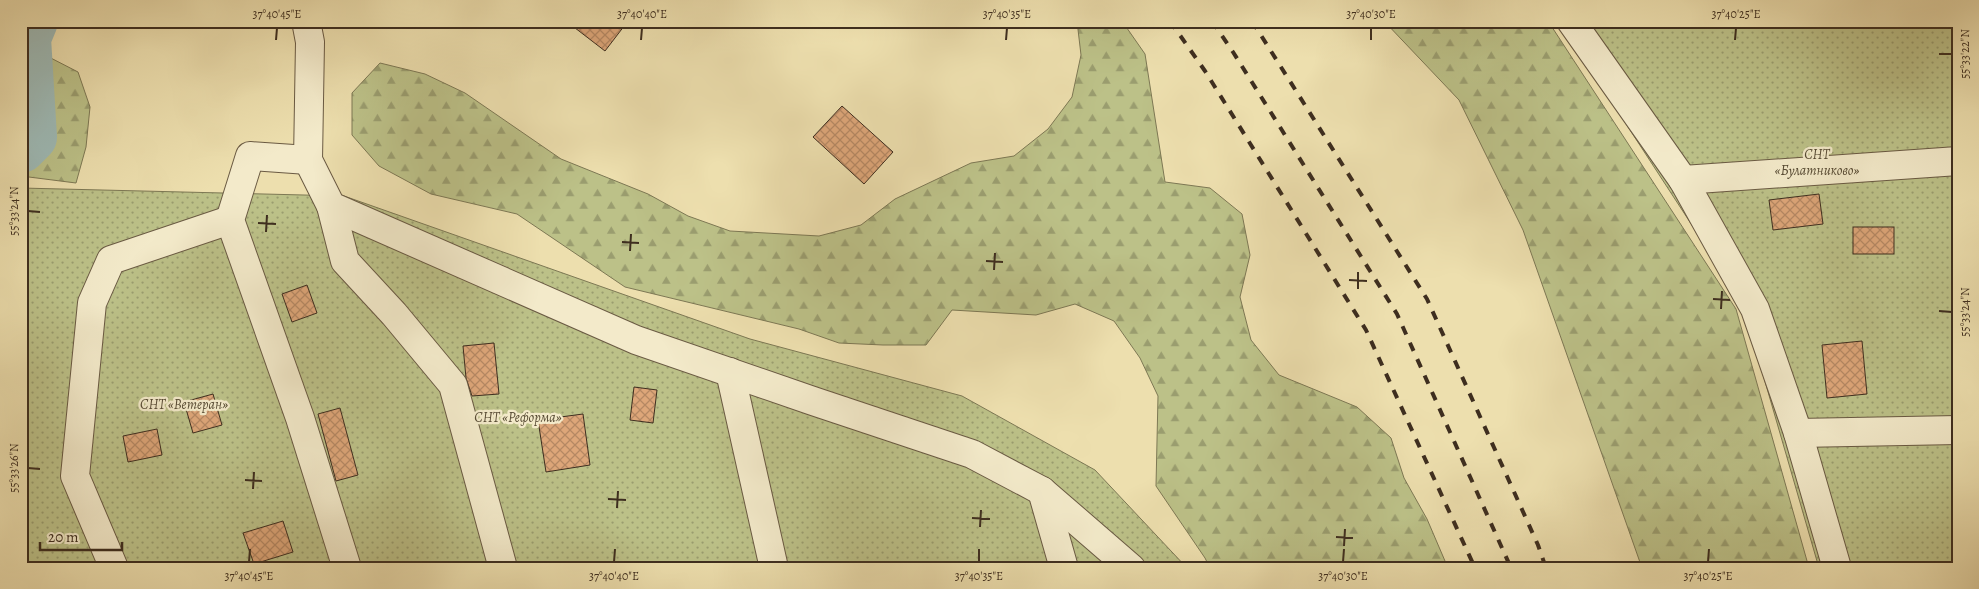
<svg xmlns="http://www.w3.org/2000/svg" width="1979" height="589" font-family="Alegreya,serif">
<defs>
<pattern id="forest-firs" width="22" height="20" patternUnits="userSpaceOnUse" patternTransform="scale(1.25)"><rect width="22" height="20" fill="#bcc188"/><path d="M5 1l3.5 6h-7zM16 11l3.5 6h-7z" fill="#9a9d6f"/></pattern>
<pattern id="garden-dots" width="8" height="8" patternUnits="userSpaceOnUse" patternTransform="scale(1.25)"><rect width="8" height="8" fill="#bcc188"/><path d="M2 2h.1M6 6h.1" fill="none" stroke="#9a9d6f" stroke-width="1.8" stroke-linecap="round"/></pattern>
<pattern id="building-cross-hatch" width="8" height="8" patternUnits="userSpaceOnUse" patternTransform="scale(1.25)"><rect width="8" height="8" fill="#dda679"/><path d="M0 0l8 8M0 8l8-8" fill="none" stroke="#b58863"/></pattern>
</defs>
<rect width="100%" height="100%" fill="#eddfae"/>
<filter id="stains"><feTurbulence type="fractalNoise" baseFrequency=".004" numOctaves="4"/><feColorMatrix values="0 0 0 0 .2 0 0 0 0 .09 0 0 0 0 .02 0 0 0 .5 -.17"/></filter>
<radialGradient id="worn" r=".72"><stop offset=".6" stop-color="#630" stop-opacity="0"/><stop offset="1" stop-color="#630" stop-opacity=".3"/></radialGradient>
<!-- forest -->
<g fill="url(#forest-firs)" stroke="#7d7854">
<polygon points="21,21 29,21 43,54 78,72 90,107 86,147 76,183 21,176"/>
<polygon points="1077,21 1122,21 1145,54 1165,182 1210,188 1242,214 1250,255 1240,297 1251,340 1279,375 1357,407 1391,438 1404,478 1427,519 1448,568 1210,568 1205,558 1156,486 1158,396 1140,358 1114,321 1075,304 1036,315 952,310 926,345 883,345 839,343 799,329 625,287 517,214 431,194 379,166 352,135 352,93 380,63 425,74 465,93 561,159 648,194 688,216 730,231 819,236 861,225 895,199 971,163 1014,156 1048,129 1072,97 1081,55"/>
<polygon points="1384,21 1548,21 1736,309 1809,568 1642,568 1523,230 1459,100"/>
</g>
<!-- garden -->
<g fill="url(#garden-dots)" stroke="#7d7854">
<polygon points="1559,21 1958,21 1958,568 1819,568 1742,302"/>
<polygon points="21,188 344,196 750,339 962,396 1095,470 1187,568 21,568"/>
</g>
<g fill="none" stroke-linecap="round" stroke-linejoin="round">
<!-- river -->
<polyline stroke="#9ebab6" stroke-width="50" points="21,148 32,137 26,38 33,21"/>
</g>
<!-- building -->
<g fill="url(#building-cross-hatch)" stroke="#3e2e1f">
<polygon points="566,21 628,21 605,51"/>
<polygon points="842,106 893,152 864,184 813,137"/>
<polygon points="1819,194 1823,224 1773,230 1769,200"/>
<rect x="1853" y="227" width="41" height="27"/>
<polygon points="307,285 317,313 292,322 282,294"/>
<polygon points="1862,341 1867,394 1827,398 1822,345"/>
<polygon points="494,343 499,394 472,396 466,378 463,346"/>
<polygon points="634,387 657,390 653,423 630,420"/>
<polygon points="213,394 222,425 193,433 184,402"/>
<polygon points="340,408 358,475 336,481 318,414"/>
<polygon points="583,414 590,465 546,472 538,420"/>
<polygon points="157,429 162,455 128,462 123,436"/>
<polygon points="283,521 293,552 254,564 243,533"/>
</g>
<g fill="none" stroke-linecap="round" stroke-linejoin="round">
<!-- minor casing -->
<g stroke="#6a5a43" stroke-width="30">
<g id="minor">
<polyline points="306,21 310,42 308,160 331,206 636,340 813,401 972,454 1042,491 1131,568"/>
<polyline points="1571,21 1683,180 1755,309 1798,433 1837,568"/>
<polyline points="308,160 250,156 230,220 300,418 347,568"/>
<polyline points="1683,180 1958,161"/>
<polyline points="331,206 345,261 394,314 453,385 503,568"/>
<polyline points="730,372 774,568"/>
<polyline points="1798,433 1958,430"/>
<polyline points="1042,491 1064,568"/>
<polyline points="114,568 75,476 92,303 111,260 230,220"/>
</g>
</g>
<!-- minor -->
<use href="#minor" stroke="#f3eaca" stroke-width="28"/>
<!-- rail -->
<g stroke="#3e2e1f" stroke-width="4" stroke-dasharray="9 9" stroke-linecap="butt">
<polyline points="1170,21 1205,71 1366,330 1475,568"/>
<polyline points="1212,21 1233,52 1397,314 1511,568"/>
<polyline points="1252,21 1427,299 1538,545 1546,568"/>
</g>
</g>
<!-- ticks -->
<path fill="none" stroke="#3e2e1f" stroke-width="2" d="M276,40L277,28M641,40L642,28M1006,40L1007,28M1371,40V28M1735,40L1736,28M1939,54H1952M28,211L40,212M258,223L276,224M266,232L267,215M622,242L639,243M630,251L631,234M986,261L1003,262M994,270L995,253M1349,280L1367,281M1358,289V272M1713,299L1730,300M1721,309L1722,291M1939,311L1952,312M28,468L40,469M245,480L262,481M253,489L254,472M608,499L626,500M617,508L618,491M972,518L990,519M980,527L981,510M1336,537L1353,538M1344,546L1345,529M249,562L250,549M614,562L615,549M979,562V549M1343,562L1344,549M1708,562L1709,549"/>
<g text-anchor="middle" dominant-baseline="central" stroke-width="4.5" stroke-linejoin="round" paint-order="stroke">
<!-- park labels -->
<g font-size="14" font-style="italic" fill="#574b34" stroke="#f3eaca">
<text x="1817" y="154">СНТ<tspan x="1817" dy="16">«Булатниково»</tspan></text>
<text x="184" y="404">СНТ «Ветеран»</text>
<text x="518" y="417">СНТ «Реформа»</text>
</g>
</g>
<!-- margin -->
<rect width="1979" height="589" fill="none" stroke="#eddfae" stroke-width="55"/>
<!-- scale -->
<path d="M40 542v8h82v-8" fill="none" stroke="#3e2e1f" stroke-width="2.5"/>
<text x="48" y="542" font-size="15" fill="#3e2e1f" stroke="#f3eaca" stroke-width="4" paint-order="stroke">20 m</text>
<rect x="28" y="28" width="1924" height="534" fill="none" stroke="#3e2e1f" stroke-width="2"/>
<g font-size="12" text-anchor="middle" fill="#3e2e1f">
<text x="277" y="18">37°40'45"E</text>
<text x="642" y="18">37°40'40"E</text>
<text x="1007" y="18">37°40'35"E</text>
<text x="1371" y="18">37°40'30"E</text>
<text x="1736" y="18">37°40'25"E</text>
<text transform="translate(1965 54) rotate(-90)" y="4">55°33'22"N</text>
<text transform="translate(14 211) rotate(-90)" y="4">55°33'24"N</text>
<text transform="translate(1965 312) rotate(-90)" y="4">55°33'24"N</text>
<text transform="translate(14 468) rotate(-90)" y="4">55°33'26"N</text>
<text x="249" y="580">37°40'45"E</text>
<text x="614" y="580">37°40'40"E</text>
<text x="979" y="580">37°40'35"E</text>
<text x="1343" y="580">37°40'30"E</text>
<text x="1708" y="580">37°40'25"E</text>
</g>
<rect width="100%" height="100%" filter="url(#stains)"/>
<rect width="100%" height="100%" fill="url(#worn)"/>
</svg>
